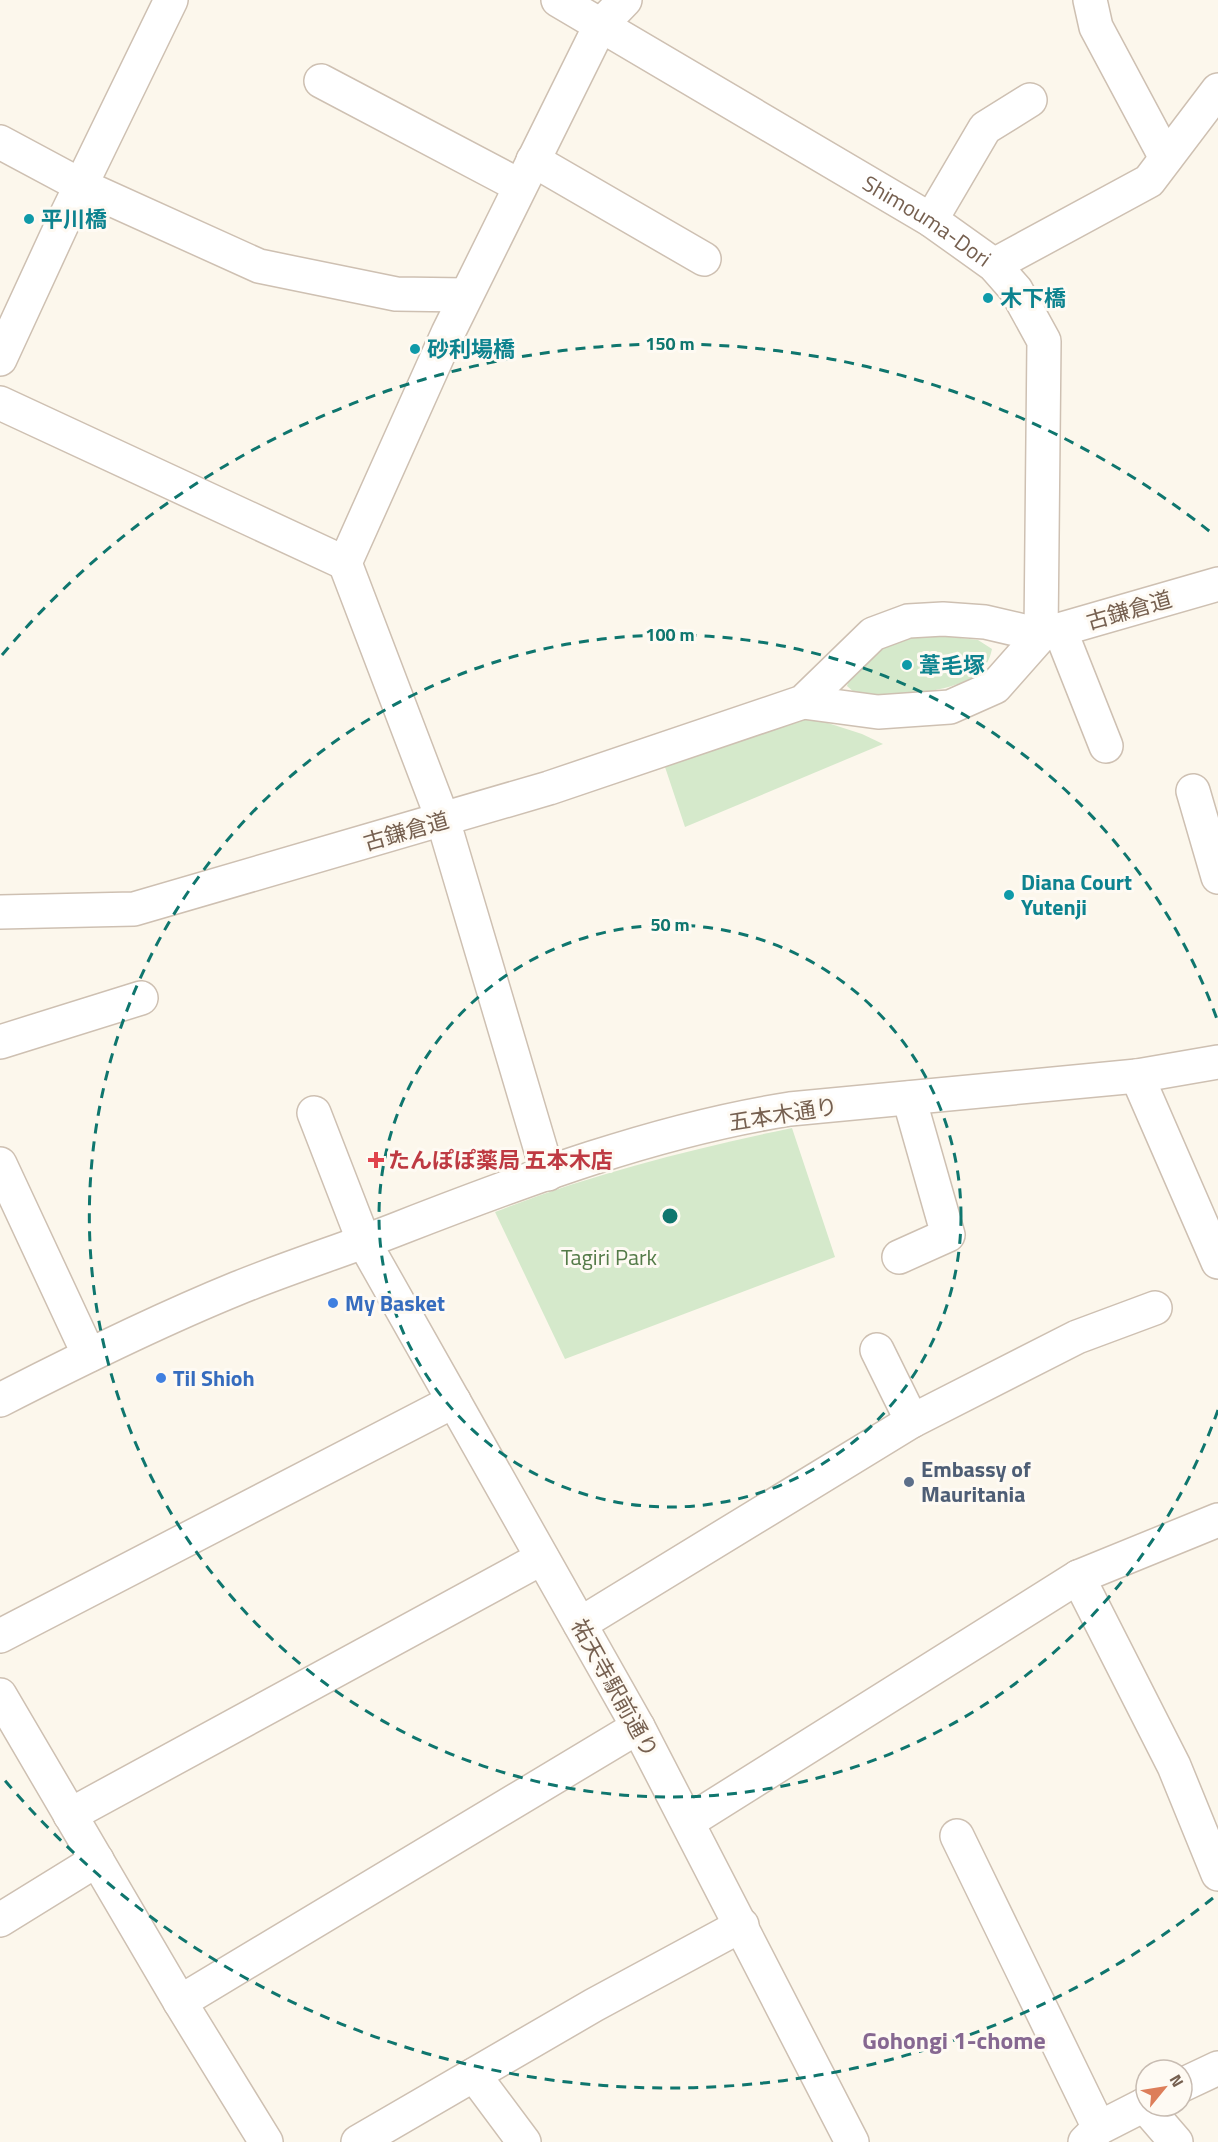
<svg xmlns="http://www.w3.org/2000/svg" width="1218" height="2142" font-family="'Titillium Web','Noto Sans JP',sans-serif">
<rect width="100%" height="100%" fill="#fcf7ec"/>
<!-- green -->
<g fill="#d5e9cb">
<path d="M934,635L978,640L992,649C989,663 983,671 971,678C951,691 882,701 858,694C854,693 850,688 847,686C850,676 855,671 863,664C887,640 901,638 934,635Z"/>
<polygon points="803,715 862,734 883,744 685,827 665,767"/>
<path d="M792,1128L835,1257L565,1359L495,1212C591,1174 691,1149 792,1128Z"/>
</g>
<g fill="none" stroke-linecap="round" stroke-linejoin="round">
<!-- minor casing -->
<g stroke="#cec0b2" stroke-width="36">
<g id="minor">
<path id="s1" d="M558,0L931,220L994,265L1016,290L1044,341L1041,635"/>
<polyline points="1090,0 1096,27 1166,158"/>
<polyline points="321,81 520,186"/>
<polyline points="0,142 82,186 259,266 396,294 466,295"/>
<polyline points="533,160 704,259"/>
<polyline points="931,220 985,128 1030,100"/>
<polyline points="994,265 1149,181 1218,90"/>
<polyline points="0,359 65,218 171,0"/>
<polyline points="0,403 345,563"/>
<polyline points="1060,630 1106,746"/>
<polyline points="803,702 878,712 950,707 995,687 1041,635"/>
<polyline points="1193,791 1218,877"/>
<polyline points="0,912 134,909 549,788 803,702 873,634 908,621 943,619 985,622 1041,635 1218,584"/>
<polyline points="0,1042 141,998"/>
<polyline points="1137,1076 1218,1262"/>
<polyline points="314,1113 364,1242 638,1727 852,2142"/>
<polyline points="0,1164 89,1355"/>
<polyline points="548,1174 443,820 345,563 448,333 600,26 625,0"/>
<polyline points="899,1257 948,1235 909,1098"/>
<polyline points="877,1350 912,1421"/>
<path d="M0,1400C78,1360 157,1321 238,1288C292,1266 347,1249 400,1228C526,1179 656,1130 790,1109L1137,1076L1218,1062"/>
<polyline points="1078,1577 1174,1766 1218,1874"/>
<polyline points="580,1624 912,1421 1077,1337 1155,1308"/>
<polyline points="0,1636 454,1401"/>
<polyline points="0,1695 180,2002 266,2142"/>
<polyline points="70,1815 542,1558"/>
<polyline points="688,1822 1078,1577 1218,1520"/>
<polyline points="957,1836 1099,2128"/>
<polyline points="0,1920 97,1860"/>
<polyline points="180,2002 638,1727"/>
<polyline points="474,2075 524,2142"/>
<polyline points="1182,2085 1218,2068"/>
<polyline points="1144,2105 1176,2142"/>
<polyline points="358,2142 594,2005 742,1925"/>
<polyline points="1085,2142 1099,2128 1146,2104"/>
</g>
</g>
<!-- minor -->
<use href="#minor" stroke="#fff" stroke-width="33"/>
</g>
<!-- distance rings -->
<g fill="none" stroke="#0f766e" stroke-width="3" stroke-dasharray="10 8">
<circle cx="670" cy="1216" r="291"/>
<path d="M1218 1410A581 581 0 1 1 1218 1022"/>
<path d="M1213 1898A872 872 0 0 1 2 1777M2 655A872 872 0 0 1 1213 534"/>
</g>
<!-- markers -->
<g fill="#0f9aa8" stroke="#fefaf3" stroke-width="2">
<circle cx="29" cy="219" r="6"/>
<circle cx="988" cy="298" r="6"/>
<circle cx="415" cy="349" r="6"/>
<circle cx="907" cy="665" r="6"/>
<circle cx="1009" cy="895" r="6"/>
</g>
<path fill="#e0444e" stroke="#fefaf3" stroke-width="2" d="M373 1151h6v6h6v6h-6v6h-6v-6h-6v-6h6z"/>
<g fill="#3f7fe0" stroke="#fefaf3" stroke-width="2">
<circle cx="333" cy="1303" r="6"/>
<circle cx="161" cy="1378" r="6"/>
</g>
<circle fill="#5c6f8a" stroke="#fefaf3" stroke-width="2" cx="909" cy="1482" r="6"/>
<g text-anchor="middle" dominant-baseline="central" stroke-width="6" stroke-linejoin="round" paint-order="stroke">
<!-- culture labels -->
<g font-size="22" font-weight="bold" fill="#0d838f" stroke="#fefaf3" text-anchor="start">
<text x="41" y="219">平川橋</text>
<text x="1000" y="298">木下橋</text>
<text x="427" y="349">砂利場橋</text>
<text x="919" y="665">葦毛塚</text>
<text x="1021" y="882">Diana Court<tspan x="1021" dy="25">Yutenji</tspan></text>
</g>
<!-- street labels -->
<g font-size="22" fill="#766050" stroke="#fefaf3">
<text stroke="none"><textPath href="#s1" startOffset="430">Shimouma-Dori</textPath></text>
<text transform="translate(1129 610) rotate(-16)">古鎌倉道</text>
<text transform="translate(406 831) rotate(-16)">古鎌倉道</text>
<text transform="translate(783 1114) rotate(-9)">五本木通り</text>
<text transform="translate(615 1688) rotate(61)">祐天寺駅前通り</text>
</g>
<!-- health labels -->
<g font-size="22" font-weight="bold" fill="#be3a42" stroke="#fefaf3" text-anchor="start">
<text x="388" y="1160">たんぽぽ薬局 五本木店</text>
</g>
<!-- park labels -->
<g font-size="22" fill="#547b48" stroke="#fefaf3">
<text x="609" y="1257">Tagiri Park</text>
</g>
<!-- shop labels -->
<g font-size="22" font-weight="bold" fill="#366cbe" stroke="#fefaf3" text-anchor="start">
<text x="345" y="1303">My Basket</text>
<text x="173" y="1378">Til Shioh</text>
</g>
<!-- service labels -->
<g font-size="22" font-weight="bold" fill="#4e5e75" stroke="#fefaf3" text-anchor="start">
<text x="921" y="1469">Embassy of<tspan x="921" dy="25">Mauritania</tspan></text>
</g>
<!-- neighbourhood labels -->
<g font-size="24" font-weight="bold" fill="#866891" stroke="#fefaf3">
<text x="954" y="2040">Gohongi 1-chome</text>
</g>
</g>
<circle cx="670" cy="1216" r="9" fill="#0f766e" stroke="#fefaf3" stroke-width="3"/>
<g font-size="18" text-anchor="middle" font-weight="bold" fill="#0f766e" stroke="#fefaf3" stroke-width="6" stroke-linejoin="round" paint-order="stroke">
<text x="670" y="350">150 m</text>
<text x="670" y="641">100 m</text>
<text x="670" y="931">50 m</text>
</g>
<!-- north arrow -->
<g transform="translate(1164 2088) rotate(60)"><circle r="28" fill="#fefaf3" stroke="#c8bcb2" stroke-width="1.5"/>
<path d="M0-4.5L10 22L0 15L-10 22Z" fill="#dd7e5a"/>
<text y="-9" font-size="16" font-weight="bold" text-anchor="middle" fill="#766050">N</text>
</g>
</svg>
